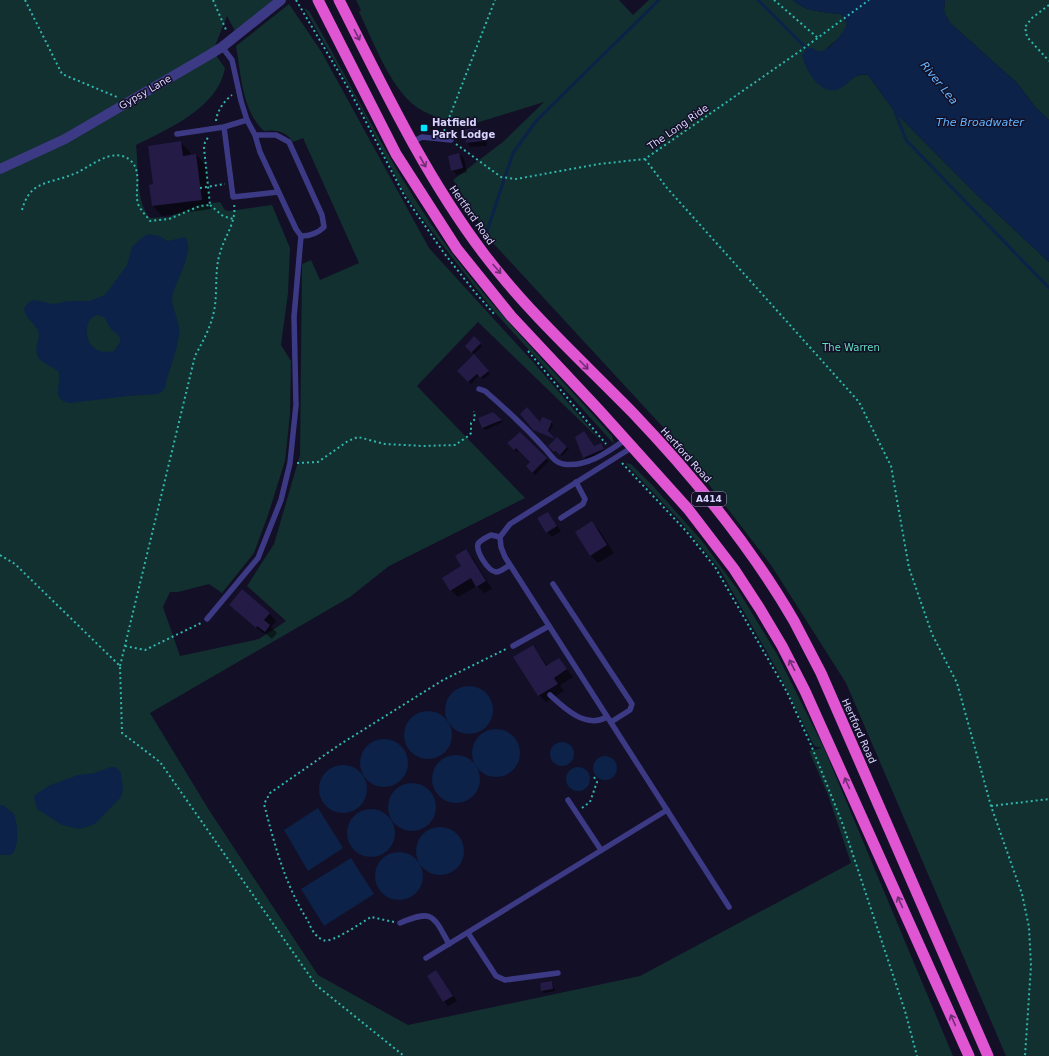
<svg xmlns="http://www.w3.org/2000/svg" width="1049" height="1056" font-family="'DejaVu Sans',sans-serif">
<rect width="100%" height="100%" fill="#130f26"/>
<!-- green -->
<g fill="#12302f">
<path d="M0,0H273L235,31L227,16L213,51L225,68C218,108 168,129 136,145C139,167 135,201 150,218L169,217L198,205L220,202L225,210L229,211L272,205L290,248L288,293L281,345L291,361L290,414L285,461L268,515L254,553L222,593L209,584L178,592H170L163,607L180,656L259,639L286,621L247,586L274,544L300,455L302,264L311,260L320,280L359,263L303,138L293,142C287,132 276,129 264,131C242,111 241,74 236,46L289,4L321,51L429,248L535,364L600,440L478,322L417,386L525,498L389,566L350,597L150,713L209,810L318,975L408,1025L640,976L851,863L828,795L809,751L822,748L814,746L777,670L720,570L680,521L625,463L631,464L654,487L702,541L738,590L777,654L824,748L953,1056H0Z"/>
<path d="M356,0H619L633,15L649,0H793C805,12 825,12 841,14L847,24L843,34L824,51L819,52L847,83C854,77 858,73 868,75L895,112L976,194L1049,262V1056H1006L846,683L771,565L673,438L492,242L453,180L504,141L544,102L473,124L466,128C452,122 436,118 423,111C392,95 374,42 359,12L361,10Z"/>
<polygon points="945,0 1049,0 1049,120 1036,108 1017,83 949,22 944,11"/>
<path d="M304,8L309,11C350,81 384,154 429,221C482,300 550,366 612,436L614,444L492,309L427,225L403,191L358,102Z"/>
</g>
<!-- water -->
<g fill="#0c2248" fill-rule="evenodd">
<path d="M793,0H945L944,11L949,22L1017,83L1036,108L1049,120V262L976,194L895,112L868,75C853,71 849,87 836,90C818,93 805,69 802,55L807,49L813,48L819,52C830,50 843,34 847,24L841,14C825,12 805,12 793,0Z"/>
<path d="M148,234L159,236L168,241L185,237C195,250 177,280 173,293C169,306 181,320 179,335C177,354 168,370 165,388L162,392L158,394L128,396L70,403C49,399 63,385 58,371C47,363 33,362 37,344C38,339 40,336 38,331C35,324 28,320 25,313L24,308L30,301L35,300L53,304L69,301H89L105,295L127,265L132,247L144,236ZM97,315L104,317L110,328L120,337V342L114,351C83,358 80,320 97,315Z"/>
<circle cx="469" cy="710" r="24"/>
<circle cx="428" cy="735" r="24"/>
<circle cx="496" cy="753" r="24"/>
<circle cx="384" cy="763" r="24"/>
<circle cx="562" cy="754" r="12"/>
<circle cx="456" cy="779" r="24"/>
<circle cx="605" cy="768" r="12"/>
<circle cx="343" cy="789" r="24"/>
<circle cx="578" cy="779" r="12"/>
<polygon points="111,767 116,767 121,773 123,790 121,797 97,822 90,826 79,829 62,825 37,809 34,798 35,795 50,785 59,782 78,775 94,773"/>
<circle cx="412" cy="807" r="24"/>
<path d="M0,805H3L14,814C18,826 19,840 14,852L10,855H0Z"/>
<polygon points="318,808 343,848 308,871 284,830"/>
<circle cx="371" cy="833" r="24"/>
<circle cx="440" cy="851" r="24"/>
<circle cx="399" cy="876" r="24"/>
<polygon points="351,858 374,894 324,926 301,889"/>
</g>
<!-- shadow -->
<g fill="#0007">
<polygon points="481,129 486,134 487,146 471,147 467,142"/>
<polygon points="180,142 190,152 191,156 196,155 206,165 211,209 162,216 153,206 154,185"/>
<polygon points="459,154 464,159 467,172 457,175 452,170"/>
<polygon points="474,338 482,346 474,354 466,346"/>
<polygon points="474,356 490,374 483,379 479,375 471,384 458,371"/>
<polygon points="493,413 503,422 485,430 479,419"/>
<polygon points="551,422 553,424 549,433 555,439 533,429"/>
<polygon points="584,432 594,447 601,444 605,451 586,460 576,437"/>
<polygon points="520,433 549,461 535,475 527,466 532,462 519,449 517,452 509,443"/>
<polygon points="557,438 569,449 562,456 558,452 556,453 550,446"/>
<polygon points="548,513 561,531 552,537 547,532"/>
<polygon points="592,523 599,530 614,553 598,563 591,556 576,533"/>
<polygon points="466,551 473,558 492,589 484,593 477,586 458,597 451,590 463,566"/>
<polygon points="237,612 269,613 276,621 271,627 277,633 272,639 265,633 264,634"/>
<polygon points="532,646 548,666 559,659 573,677 560,685 564,691 546,702 539,695"/>
<polygon points="436,971 457,1001 448,1006 444,1001"/>
<polygon points="552,982 555,991 544,993 542,991"/>
</g>
<g fill="none" stroke-linecap="round" stroke-linejoin="round">
<!-- stream -->
<g stroke="#0c2248" stroke-width="3">
<polyline points="758,0 807,49"/>
<polyline points="895,112 906,140 1049,288"/>
<polyline points="486,234 513,153 537,120 659,0"/>
</g>
</g>
<!-- building -->
<g fill="#241b47">
<polygon points="481,128 482,141 466,143 465,129"/>
<polygon points="181,141 183,156 196,154 202,200 152,206 149,185 153,184 148,146"/>
<polygon points="459,153 463,168 451,171 448,156"/>
<polygon points="474,336 481,343 471,353 465,346"/>
<polygon points="474,354 489,371 480,378 477,374 468,382 457,371"/>
<polygon points="527,407 540,422 542,417 552,421 548,431 555,439 557,437 567,447 560,455 555,451 554,452 548,446 555,439 533,430 520,414"/>
<polygon points="493,412 502,420 482,428 478,418"/>
<polygon points="584,431 594,446 601,443 604,449 583,458 575,437"/>
<polygon points="520,432 547,458 532,473 526,466 530,462 516,448 514,450 507,443"/>
<polygon points="548,512 557,526 546,533 537,518"/>
<polygon points="592,521 607,545 590,556 575,532"/>
<polygon points="466,549 486,581 476,587 471,578 450,591 442,578 461,566 455,556"/>
<polygon points="242,589 270,613 264,620 270,625 265,632 257,626 256,628 229,605"/>
<polygon points="533,645 546,666 559,658 567,669 554,678 558,684 538,696 513,657"/>
<polygon points="436,970 453,996 443,1002 427,976"/>
<polygon points="552,981 553,989 541,991 540,983"/>
</g>
<g fill="none" stroke-linecap="round" stroke-linejoin="round">
<!-- path -->
<g stroke="#2fb8b0" stroke-width="2" stroke-dasharray="2 3" stroke-linecap="butt">
<polyline points="25,0 62,74 117,97"/>
<polyline points="213,0 227,32"/>
<polyline points="296,0 351,93 405,197 444,253 474,291 494,314"/>
<polyline points="774,0 818,38"/>
<polyline points="1049,5 1032,18 1025,27 1027,37 1049,61"/>
<path d="M216,121C217,111 224,101 232,95"/>
<polyline points="444,131 495,0"/>
<polyline points="456,144 501,177 516,179 599,164 645,159 800,51 869,0"/>
<polyline points="645,159 667,188 859,402 891,466 909,568 932,634 957,683 991,806 1022,894 1029,927 1031,966 1025,1056"/>
<polyline points="200,188 225,184"/>
<polyline points="210,205 223,216 233,219"/>
<path d="M22,210C24,202 28,194 34,189C45,181 59,180 71,175C88,170 111,145 130,160C143,171 134,190 138,204C141,211 146,215 150,221L169,219L200,206L210,205L204,148L205,142L209,136"/>
<polyline points="528,351 606,444"/>
<path d="M297,463L318,462L348,441L358,437L385,444L423,446L456,445C461,440 466,439 471,433V423L475,419L474,411"/>
<polyline points="622,463 686,531 715,567 787,692 811,745 843,825 905,1011 917,1056"/>
<polyline points="0,555 15,564 120,666 122,733 160,762 316,985 404,1056"/>
<polyline points="125,646 145,650 201,623"/>
<path d="M120,666L195,356C203,341 211,327 214,311C218,292 214,272 220,253C224,237 237,222 234,204"/>
<polyline points="991,806 1049,799"/>
<polyline points="582,808 590,802 597,782 594,777"/>
<path d="M394,922L371,917C362,922 332,944 323,940C315,937 311,928 308,921C285,885 275,846 264,804L270,793L339,745L443,680L506,649"/>
</g>
<!-- service -->
<g stroke="#3d3a85" stroke-width="5.5">
<path d="M222,47L232,60L241,101L247,120L255,135L260,152L296,229L301,236C310,236 317,234 324,227L322,215L289,142L276,135H255"/>
<polyline points="224,127 233,197 278,192"/>
<polyline points="177,134 224,127 247,120"/>
<polyline points="412,142 422,137 451,140"/>
<path d="M479,389L485,391C507,410 528,430 547,451C552,457 556,463 563,464C586,468 608,452 625,440"/>
<polyline points="631,448 510,524 500,537 501,547 505,557 729,907"/>
<polyline points="561,518 583,504 585,499 576,482"/>
<path d="M500,537L491,535C487,537 480,540 478,544C476,552 488,571 496,572C501,572 506,567 510,565"/>
<polyline points="553,584 632,704 630,710 611,722"/>
<polyline points="207,619 258,558 281,500 290,463 296,405 294,317 301,236"/>
<polyline points="513,646 549,626"/>
<path d="M550,695C565,709 586,729 607,717"/>
<polyline points="568,800 601,850"/>
<path d="M400,923C433,909 433,915 449,944"/>
<polyline points="468,933 496,976 505,980 558,973"/>
<polyline points="426,958 667,810"/>
</g>
<!-- minor -->
<polyline stroke="#3d3a85" stroke-width="10" points="0,169 65,139 209,55 222,47 281,0"/>
<!-- trunk -->
<g stroke="#e055d1" stroke-width="11">
<polyline points="318,0 396,154 457,249 511,316 599,410 688,509 734,569 760,609 782,646 805,691 969,1056"/>
<path d="M339,0C383,87 425,176 484,254C528,312 582,361 633,413C693,476 750,545 794,621C803,638 812,656 821,673L988,1056"/>
</g>
</g>
<!-- one-way arrows -->
<defs><path id="oneway-shaft" d="M-6 0H5M1.5-3L5.5 0L1.5 3" fill="none" stroke-width="1.6" stroke-linecap="round" stroke-linejoin="round"/></defs>
<g stroke="#6f2e73">
<use href="#oneway-shaft" transform="translate(357 35) rotate(63)"/>
<use href="#oneway-shaft" transform="translate(423 162) rotate(61)"/>
<use href="#oneway-shaft" transform="translate(497 269) rotate(49)"/>
<use href="#oneway-shaft" transform="translate(584 365) rotate(45)"/>
<use href="#oneway-shaft" transform="translate(792 665) rotate(-117)"/>
<use href="#oneway-shaft" transform="translate(847 783) rotate(-114)"/>
<use href="#oneway-shaft" transform="translate(900 902) rotate(-114)"/>
<use href="#oneway-shaft" transform="translate(953 1020) rotate(-114)"/>
</g>
<!-- markers -->
<rect fill="#00e5ff" stroke="#130f26" stroke-width="1.5" x="420" y="124" width="8" height="8" rx="2"/>
<g text-anchor="middle" dominant-baseline="central" stroke-width="3" stroke-linejoin="round" paint-order="stroke">
<!-- shield labels -->
<rect fill="#130f26" stroke="#9e99be" stroke-width="1" x="692" y="492" width="34" height="14" rx="3"/>
<g font-size="9" font-weight="bold" fill="#d9d4ff">
<text x="709" y="499">A414</text>
</g>
<!-- street labels -->
<g font-size="10" fill="#d9d4ff" stroke="#130f26">
<text transform="translate(145 92) rotate(-30)">Gypsy Lane</text>
<text transform="translate(678 127) rotate(-35)">The Long Ride</text>
<text transform="translate(472 215) rotate(55)">Hertford Road</text>
<text transform="translate(686 455) rotate(48)">Hertford Road</text>
<text transform="translate(859 731) rotate(66)">Hertford Road</text>
</g>
<!-- poi labels -->
<g font-size="10" font-weight="bold" fill="#d9d4ff" stroke="#130f26" text-anchor="start">
<text x="432" y="122">Hatfield<tspan x="432" dy="12">Park Lodge</tspan></text>
</g>
<!-- park labels -->
<g font-size="10" fill="#5fe0c0" stroke="#130f26">
<text x="851" y="347">The Warren</text>
</g>
<!-- water labels -->
<g font-size="11" font-style="italic" fill="#62b6ff" stroke="#130f26">
<text transform="translate(939 83) rotate(51)">River Lea</text>
<text x="980" y="122">The Broadwater</text>
</g>
</g>
</svg>
